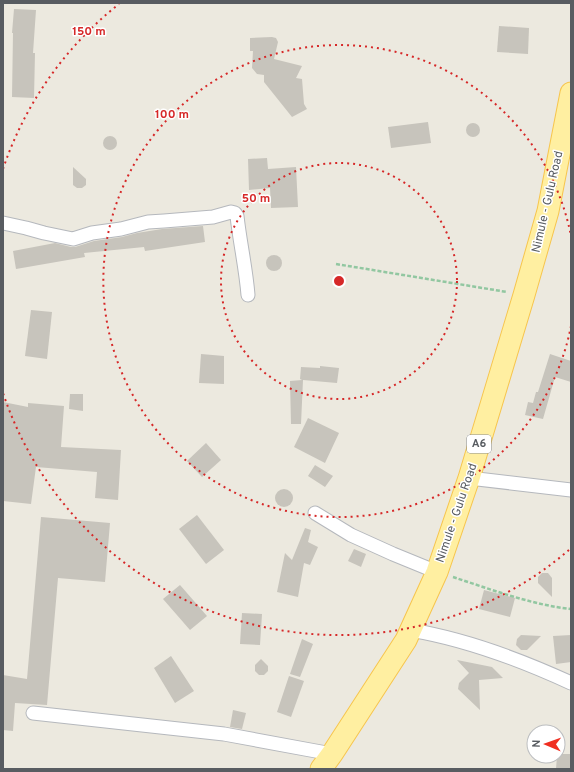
<svg xmlns="http://www.w3.org/2000/svg" width="574" height="772" font-family="Overpass,sans-serif">
<rect width="100%" height="100%" fill="#ece9df"/>
<!-- building -->
<g fill="#c7c4bc">
<polygon points="14,9 36,10 33,53 35,53 34,98 12,97 13,33 12,33"/>
<polygon points="499,26 529,28 528,54 497,52"/>
<polygon points="272,37 276,38 278,42 274,59 302,66 296,78 302,79 304,104 307,109 292,117 264,82 264,75 257,74 252,68 253,51 250,51 250,38"/>
<polygon points="428,122 431,143 391,148 388,127"/>
<circle cx="473" cy="130" r="7"/>
<circle cx="110" cy="143" r="7"/>
<polygon points="267,158 268,169 296,167 298,207 271,208 270,188 249,190 248,159"/>
<polygon points="73,167 86,179 86,185 82,188 77,188 73,185"/>
<polygon points="203,226 205,242 145,251 144,247 84,253 85,257 16,269 13,251 55,243 71,247 75,247 94,241 122,237 137,233 162,229"/>
<circle cx="274" cy="263" r="8"/>
<polygon points="31,310 52,312 47,359 25,356"/>
<polygon points="201,354 224,356 224,384 199,383"/>
<polygon points="550,354 571,361 571,382 555,377 543,419 525,415 528,402 533,403 536,392 538,392"/>
<polygon points="320,366 339,368 337,383 303,380 301,424 291,424 290,381 302,380 300,379 301,367 320,368"/>
<polygon points="70,394 83,394 83,411 69,409"/>
<polygon points="3,402 28,407 28,403 64,406 61,447 121,450 118,500 95,498 97,472 36,467 31,504 3,501"/>
<polygon points="308,418 339,433 325,463 294,447"/>
<polygon points="206,443 221,460 202,477 187,461"/>
<polygon points="315,465 333,476 325,487 308,476"/>
<circle cx="284" cy="498" r="9"/>
<polygon points="197,515 224,550 206,564 179,529"/>
<polygon points="41,517 110,523 105,582 58,578 47,705 15,703 13,731 3,730 3,675 27,679"/>
<polygon points="305,528 311,530 308,542 318,547 310,565 304,563 298,597 277,592 285,553 292,560"/>
<polygon points="354,549 366,554 361,567 348,561"/>
<polygon points="542,573 548,573 552,578 552,597 538,583 538,577"/>
<polygon points="180,585 207,616 190,630 163,599"/>
<polygon points="484,590 515,598 510,617 479,609"/>
<polygon points="242,613 262,614 260,645 240,644"/>
<polygon points="521,635 541,636 527,650 521,650 516,645 517,639"/>
<polygon points="571,635 571,662 556,664 553,636"/>
<polygon points="302,639 313,644 300,677 290,674"/>
<polygon points="171,656 194,691 175,703 154,668"/>
<polygon points="261,659 268,666 268,671 264,675 259,675 255,671 255,665"/>
<polygon points="457,660 492,667 503,678 479,680 480,710 458,689 459,683 469,673"/>
<polygon points="289,676 304,681 291,717 277,712"/>
<polygon points="233,710 246,713 242,729 230,727"/>
<polygon points="558,754 571,754 571,769 556,769 557,756 558,756"/>
</g>
<g fill="none" stroke-linecap="round" stroke-linejoin="round">
<!-- minor casing -->
<g stroke="#b5b8bd" stroke-width="15">
<g id="minor">
<path d="M3,223L26,228L44,233L73,239L92,233L121,229L148,222L164,221L213,217L231,212L235,213L237,216C240,243 246,269 248,295"/>
<polyline points="469,478 571,490"/>
<polyline points="315,513 351,535 393,554 437,572"/>
<path d="M410,630C465,639 521,660 571,683"/>
<polyline points="33,713 224,734 332,754"/>
</g>
</g>
<!-- primary casing -->
<g stroke="#f7c54d" stroke-width="23">
<polyline id="primary" points="321,769 332,754 406,640 437,572 469,478 524,295 548,211 571,93"/>
</g>
<!-- path -->
<g stroke="#92c7a1" stroke-width="2.5" stroke-dasharray="4 2" stroke-linecap="butt">
<polyline points="336,264 507,292"/>
<path d="M453,577C490,589 532,605 571,609"/>
</g>
<!-- minor -->
<use href="#minor" stroke="#fff" stroke-width="13"/>
<!-- primary -->
<use href="#primary" stroke="#ffefa1" stroke-width="21"/>
</g>
<!-- distance rings -->
<g fill="none" stroke="#d62828" stroke-width="2" stroke-dasharray="2 4">
<circle cx="339" cy="281" r="118"/>
<path d="M571 326A236 236 0 1 1 571 236"/>
<path d="M569 550A354 354 0 0 1 3 393M3 169A354 354 0 0 1 119 4"/>
</g>
<g text-anchor="middle" dominant-baseline="central" stroke-width="3" stroke-linejoin="round" paint-order="stroke">
<!-- shield labels -->
<rect fill="#fff" stroke="#8a8d90" stroke-width="1" x="467" y="435" width="24" height="18" rx="3"/>
<g font-size="11" font-weight="bold" fill="#585c61">
<text x="479" y="444">A6</text>
</g>
<!-- street labels -->
<g font-size="12" fill="#585c61" stroke="#fff">
<text transform="translate(548 202) rotate(-77)">Nimule - Gulu Road</text>
<text transform="translate(457 513) rotate(-71)">Nimule - Gulu Road</text>
</g>
</g>
<circle cx="339" cy="281" r="6" fill="#d62828" stroke="#fff" stroke-width="2"/>
<g font-size="12" text-anchor="middle" font-weight="bold" fill="#d62828" stroke="#fff" stroke-width="3" stroke-linejoin="round" paint-order="stroke">
<text x="89" y="35">150 m</text>
<text x="172" y="118">100 m</text>
<text x="256" y="202">50 m</text>
</g>
<!-- border -->
<rect width="574" height="772" fill="none" stroke="#585c61" stroke-width="8"/>
<!-- north arrow -->
<g transform="translate(546 744) rotate(272)"><circle r="19" fill="#ffffff" stroke="#bcbec0"/>
<path d="M0-3L7 15L0 10L-7 15Z" fill="#f02f21"/>
<text y="-6" font-size="11" font-weight="bold" text-anchor="middle" fill="#585c61">N</text>
</g>
</svg>
